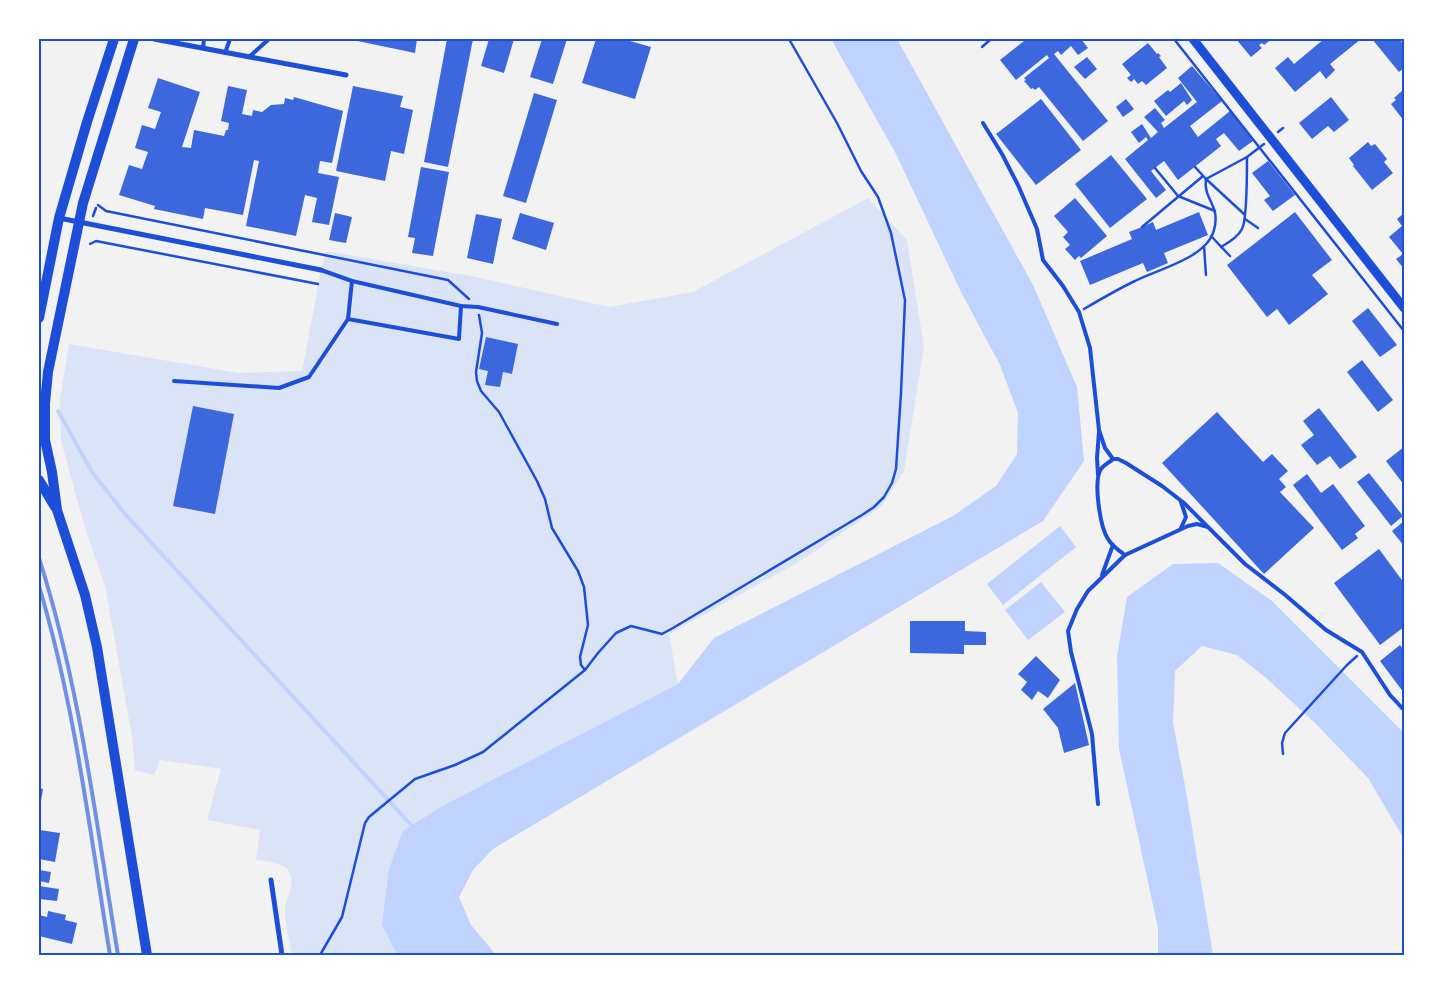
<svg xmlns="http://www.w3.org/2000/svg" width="1443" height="994" font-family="'Sofia Sans Condensed',sans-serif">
<rect width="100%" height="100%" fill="#f2f2f2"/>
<!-- green -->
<path fill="#dbe4f7" d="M868,198L907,240L924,347L904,471L882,506L797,563L669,634L678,684L444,805L382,925L397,955H292C290,943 284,920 285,908C286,901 290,893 291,886C295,863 272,862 256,860L260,830L207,820L221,769L160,760L154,775L135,770L132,737L105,586L85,528L61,441L60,399L69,344L239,373L302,371L321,270L326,251L476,277L609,307L693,292Z"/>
<!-- water -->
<g fill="#bfd3fe">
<polygon points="831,39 897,39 1033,285 1077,387 1084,461 1043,521 493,849 473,870 459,897 471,925 496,955 397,955 382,925 389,869 403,831 444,805 678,684 714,638 953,516 996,486 1017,454 1018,413 1000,365 961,292 895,152"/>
<polygon points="1060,526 1076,547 1003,605 987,584"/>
<polygon points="1218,563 1272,601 1404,733 1404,839 1368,778 1315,723 1265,677 1237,655 1202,646 1175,671 1173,723 1186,791 1213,955 1158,955 1158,928 1119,749 1117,657 1127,597 1173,564"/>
<polygon points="1041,582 1065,612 1028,640 1005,610"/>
</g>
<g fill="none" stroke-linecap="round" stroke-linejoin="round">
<!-- stream -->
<polyline stroke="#bfd3fe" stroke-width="4" points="58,411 92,472 125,514 414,828"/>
</g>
<!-- building -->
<g fill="#3d67dc">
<polygon points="348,39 417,39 415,53"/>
<polygon points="447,39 473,39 448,167 424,162"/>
<polygon points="489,39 514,39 504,73 481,66"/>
<polygon points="542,39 567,39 553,84 530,77"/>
<polygon points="596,39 623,39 651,47 635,99 582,83"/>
<polygon points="1022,39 1081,39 1088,48 1078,55 1071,46 1061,55 1058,51 1054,54 1108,121 1083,141 1039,87 1035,90 1033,88 1031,89 1024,81 1026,80 1024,78 1049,58 1047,55 1016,80 1000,60 1024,41"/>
<polygon points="1236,39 1272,39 1264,45 1262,43 1259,45 1262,48 1251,57"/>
<polygon points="1324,39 1361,39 1330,64 1335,70 1326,79 1320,71 1295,92 1275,68 1288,57 1294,64"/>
<polygon points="1372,39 1399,39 1404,45 1404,68 1399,72"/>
<polygon points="1148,43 1157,54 1158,53 1161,56 1159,57 1167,68 1146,85 1142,81 1138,84 1134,79 1131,82 1127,78 1131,75 1122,64"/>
<polygon points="1087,57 1097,69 1085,79 1074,67"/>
<polygon points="1192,66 1222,101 1190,126 1198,137 1230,111 1253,141 1239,151 1224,133 1216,139 1221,146 1178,180 1164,161 1151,171 1166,190 1156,198 1125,159 1148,140 1146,137 1139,143 1131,132 1142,124 1151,138 1158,132 1144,117 1155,108 1165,120 1161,123 1164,128 1197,102 1178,78"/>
<polygon points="158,78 200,92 182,147 191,148 194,130 224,136 226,130 228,130 229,123 221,121 228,86 247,90 242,114 252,116 253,110 262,112 271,105 284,104 285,98 293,100 294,97 343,111 332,163 320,161 318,173 339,177 329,225 312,222 317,198 305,195 296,236 246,226 259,161 254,160 243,215 205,208 203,219 154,209 155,206 119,195 129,165 142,169 148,152 135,148 142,125 155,129 161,112 148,108"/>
<polygon points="1181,83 1192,100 1187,105 1184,101 1166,116 1154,101 1168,90 1170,92"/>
<polygon points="353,86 403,96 400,107 413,110 404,154 391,151 385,181 336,171"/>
<polygon points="1404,89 1404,121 1391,104 1396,100 1394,98"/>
<polygon points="534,93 557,100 526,203 503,196"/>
<polygon points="1331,97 1349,120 1334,132 1328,126 1312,139 1299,123"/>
<polygon points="1041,99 1081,150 1036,185 996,134"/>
<polygon points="1126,99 1134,109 1123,117 1116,107"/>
<polygon points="1368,142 1371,146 1375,144 1387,159 1384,162 1393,173 1372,190 1353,166 1354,165 1349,158"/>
<polygon points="1111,155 1147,199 1110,228 1075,184"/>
<polygon points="1268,161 1295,195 1273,211 1264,200 1270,196 1252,173"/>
<polygon points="421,167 449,172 433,256 412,253 415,238 408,237"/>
<polygon points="1075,198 1107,236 1081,258 1079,256 1075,260 1065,249 1070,245 1063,237 1068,232 1054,216"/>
<polygon points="1199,212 1208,235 1164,253 1168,263 1147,272 1143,263 1090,285 1080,261 1132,239 1129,232 1142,227 1153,222 1156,230"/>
<polygon points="1295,212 1332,260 1312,275 1328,294 1289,325 1277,309 1267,317 1227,265"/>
<polygon points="335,213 352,217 346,243 329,240"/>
<polygon points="520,213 554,223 546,250 512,239"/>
<polygon points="1404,213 1404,269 1396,259 1403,254 1389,237 1402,226 1397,219"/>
<polygon points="476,214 502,219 493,264 467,258"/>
<polygon points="1368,308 1397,345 1380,357 1352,321"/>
<polygon points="486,337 518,344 512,374 503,372 500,387 485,385 488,371 479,369"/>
<polygon points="1362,360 1393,400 1378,412 1347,372"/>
<polygon points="193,406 234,414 215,514 173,506"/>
<polygon points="1319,408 1357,457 1340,469 1330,456 1317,465 1301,445 1314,435 1303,421"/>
<polygon points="1217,412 1263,462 1272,454 1288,471 1279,479 1286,487 1280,492 1314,528 1264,574 1162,463"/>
<polygon points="1404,447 1404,485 1386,461"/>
<polygon points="1369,473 1403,516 1391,526 1357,482"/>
<polygon points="1307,474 1321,493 1333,484 1365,526 1355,534 1358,538 1342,550 1293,485"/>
<polygon points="1404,521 1404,546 1392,531"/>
<polygon points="1379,549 1404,583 1404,627 1380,645 1334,583"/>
<polygon points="910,621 965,621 965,631 986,632 986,645 964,645 964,654 910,653"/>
<polygon points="1400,645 1404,650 1404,693 1380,661"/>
<polygon points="1036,656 1060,680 1048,698 1038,691 1032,700 1021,690 1027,682 1018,674"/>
<polygon points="1075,683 1089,745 1064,753 1058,728 1043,709"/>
<polygon points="39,788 43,789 40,807 39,807"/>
<polygon points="39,830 60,833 55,862 39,859"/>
<polygon points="39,870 51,872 49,883 39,881"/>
<polygon points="39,886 59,889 57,901 39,899"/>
<polygon points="48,911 66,915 65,920 77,923 72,944 39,936 39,915 47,917"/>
</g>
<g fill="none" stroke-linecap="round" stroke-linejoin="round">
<!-- path -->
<g stroke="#1d4ed8" stroke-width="2.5">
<polyline points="1174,39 1404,331"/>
<polyline points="978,40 980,39"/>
<polyline points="982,47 991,39"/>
<polyline points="1278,132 1283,128"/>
<polyline points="1195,167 1206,179 1244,214"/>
<polyline points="1155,168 1178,196 1215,211"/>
<polyline points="98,205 106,211 448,280 469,299"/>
<polyline points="93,216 96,208"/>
<polyline points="1245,219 1258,228"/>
<polyline points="1142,227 1203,176"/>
<polyline points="1211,236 1230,256"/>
<polyline points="90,244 96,241 318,284"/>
<polyline points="1204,246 1206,275"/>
<path d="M1221,247C1228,243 1238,237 1242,229C1247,220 1247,169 1247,157"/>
<path d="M1084,309C1101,299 1118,289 1135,281C1158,269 1207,258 1214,230C1221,205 1203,200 1206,179L1247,157L1264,144"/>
<polyline points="479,315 482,333 476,372 477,381 481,391 499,412 537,481 545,499 552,528 578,571 584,587 588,625 580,657 581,665 585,670"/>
<polyline points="1283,754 1282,743 1285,733 1347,665 1357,656"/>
<polyline points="320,955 342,917 365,823 369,817 415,779 455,765 483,752 585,670 598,653 616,633 631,626 662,634 673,628 862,515 874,507 884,497 892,483 896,469 901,393 905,300 891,233 878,197 861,171 837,123 789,39"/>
</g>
<!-- service -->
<g stroke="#1d4ed8" stroke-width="4">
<polyline points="203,48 204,39"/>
<polyline points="225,53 230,39"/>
<polyline points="249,57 269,39"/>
<polyline points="983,123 1002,154 1018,185 1037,229 1043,260 1063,286 1079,312 1090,348 1099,430 1105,448 1113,459 1118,459 1126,463 1162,486 1184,503 1245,564 1284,594 1326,630 1362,652 1390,695 1404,710"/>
<polyline points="321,270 352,281 461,306 478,307 557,324"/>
<polyline points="352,281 348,319 459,339 461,306"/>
<polyline points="174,381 279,388 309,377 348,319"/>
<path d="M1113,459C1110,462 1104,465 1101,469C1093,481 1100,527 1108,539C1112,546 1118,550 1125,555L1188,526L1197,524L1208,527"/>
<polyline points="1098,475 1097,458 1099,432"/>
<polyline points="1181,502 1186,517 1181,528"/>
<polyline points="1102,575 1113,545"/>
<polyline points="1098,804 1092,734 1071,652 1068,631 1077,609 1088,591 1125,555"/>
</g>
<!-- minor -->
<g stroke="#1d4ed8" stroke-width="5">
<polyline points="154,39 346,75"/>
<polyline points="59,218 321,270"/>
<polyline points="271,880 282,955"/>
</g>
<!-- tertiary -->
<polyline stroke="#1d4ed8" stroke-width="9" points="1193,39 1404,308"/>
<!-- secondary -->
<g stroke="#1d4ed8" stroke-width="10">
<polyline points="134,39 83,203 48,372 45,403 45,440 52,472 57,510 85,595 97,647 147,955"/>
<polyline points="39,318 59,218 87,122 114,39"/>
<polyline points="39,480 55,507"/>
</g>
<!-- rail -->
<g stroke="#7290e2" stroke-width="4">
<path d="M39,558C80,686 96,822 118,955"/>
<path d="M39,586C75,706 90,832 110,955"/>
</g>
</g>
<!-- border -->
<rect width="1443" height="994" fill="none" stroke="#ffffff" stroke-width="80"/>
<rect x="40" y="40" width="1363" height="914" fill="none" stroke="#1d4ed8" stroke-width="2"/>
</svg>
